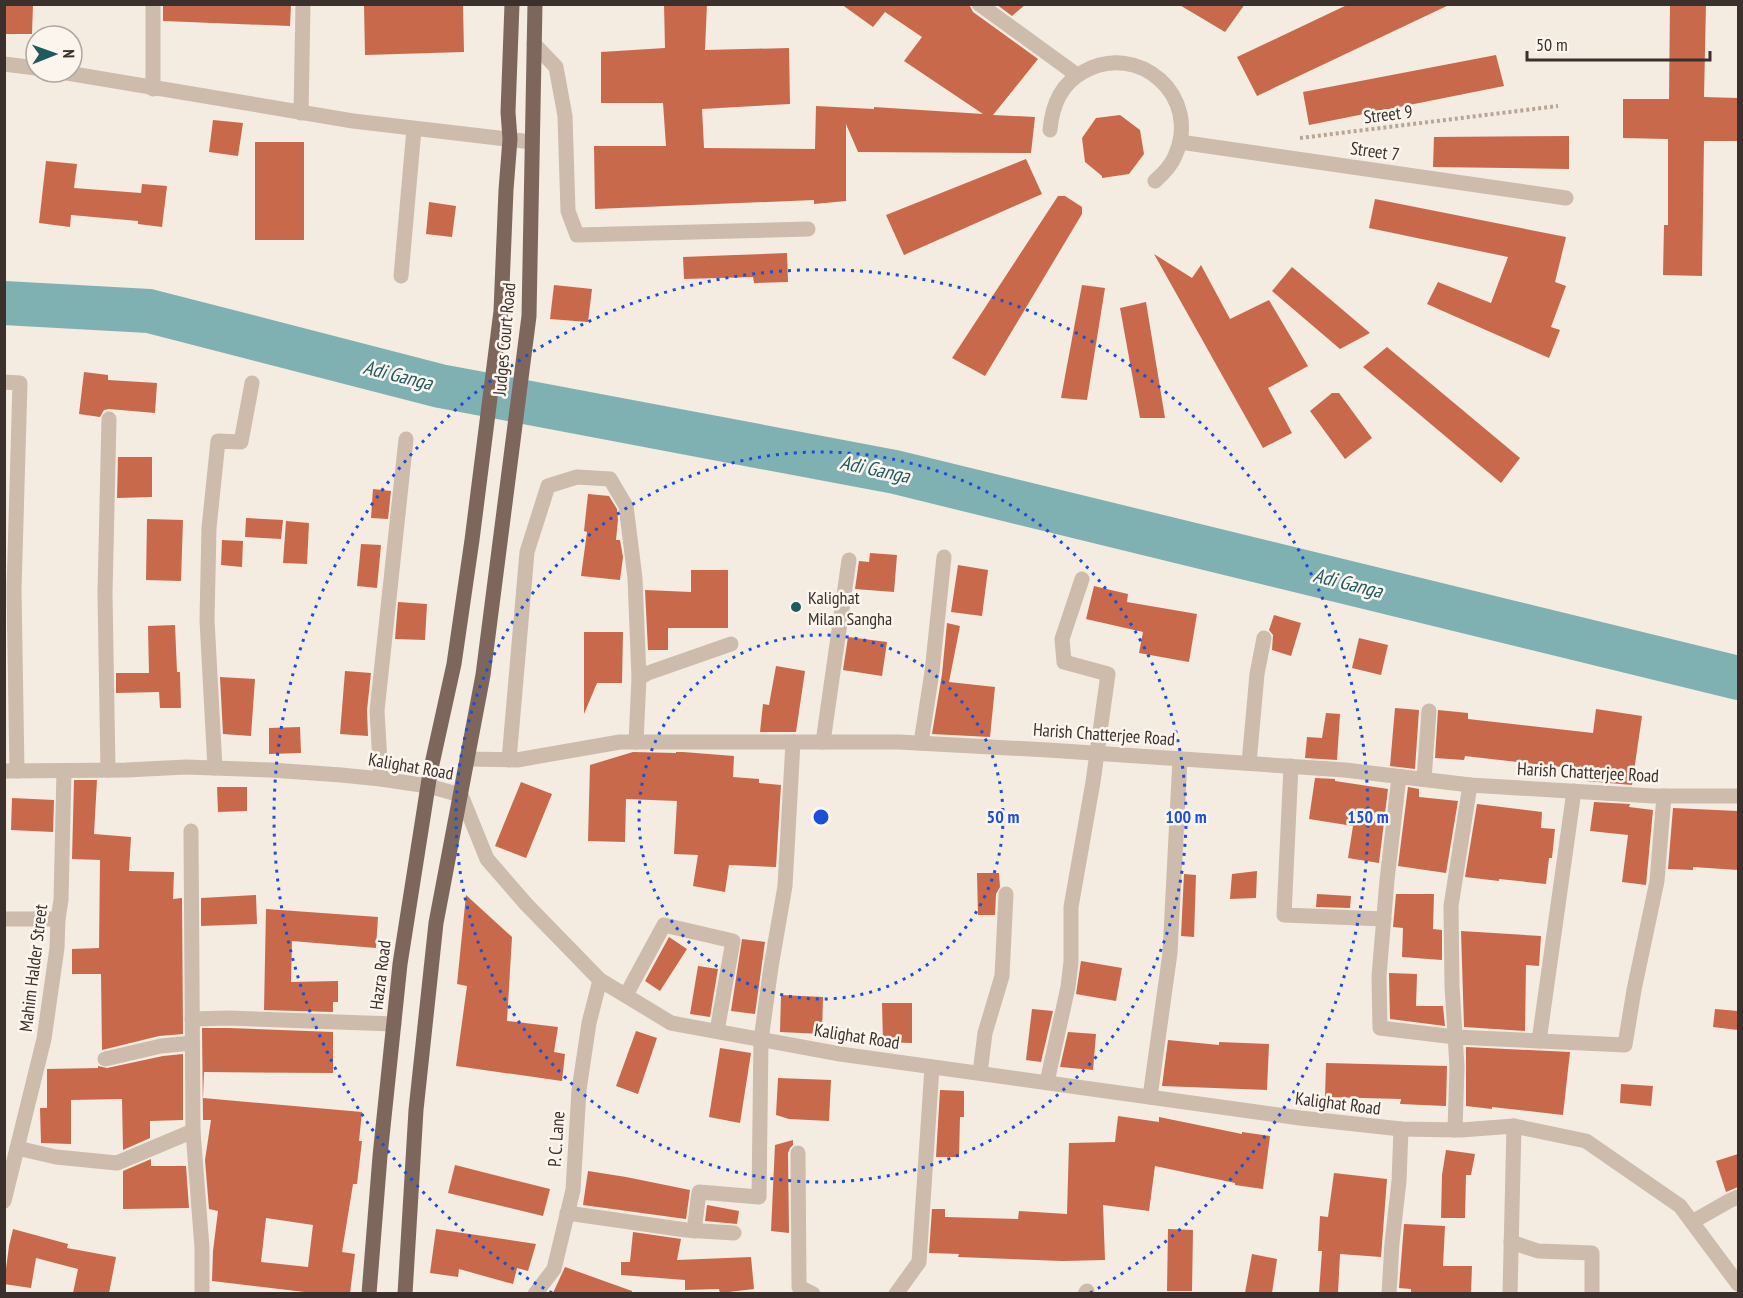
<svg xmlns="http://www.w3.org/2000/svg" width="1743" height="1298" font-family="'PT Sans Narrow',sans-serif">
<rect width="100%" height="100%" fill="#f4ebe1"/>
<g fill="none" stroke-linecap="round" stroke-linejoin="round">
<!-- river -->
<polyline stroke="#7fb0b2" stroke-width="44" points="4,303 149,311 440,386 895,472 1738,678"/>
</g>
<!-- building -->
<g fill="#c8694b" fill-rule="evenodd">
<polygon points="4,4 33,4 32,34 4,34"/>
<polygon points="163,4 291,4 290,26 163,21"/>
<polygon points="364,4 463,4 464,52 365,55"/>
<polygon points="664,4 707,4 705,50 789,48 790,104 702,109 704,148 815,149 816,106 874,109 874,107 983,114 904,61 922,37 885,12 873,27 841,4 969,4 973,12 1038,59 993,115 1035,117 1031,153 858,152 846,124 846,201 814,204 814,200 595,209 594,146 666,146 663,103 601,103 601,52 665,48"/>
<polygon points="996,4 1026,4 1012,16"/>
<polygon points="1178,4 1245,4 1225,32"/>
<polygon points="1349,4 1451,4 1257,96 1237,57"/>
<polygon points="1670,4 1706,4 1704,97 1738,98 1738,141 1704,141 1702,276 1663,275 1664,225 1668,225 1668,139 1623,138 1623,99 1669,99"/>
<polygon points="1496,55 1504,86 1309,125 1303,92"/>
<polygon points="1120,115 1140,130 1144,154 1129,174 1102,178 1102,176 1085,162 1082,138 1096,118"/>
<polygon points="213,120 243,123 238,156 209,152"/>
<polygon points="1569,136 1569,169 1433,167 1434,137"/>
<rect x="255" y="142" width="49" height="98"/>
<polygon points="1026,159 1042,194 904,255 886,215"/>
<polygon points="46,161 77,164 74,188 141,193 142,184 167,186 162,227 138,224 138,221 71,215 70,227 39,223"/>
<polygon points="1058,196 1065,196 1082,207 1082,214 985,376 952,358"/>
<polygon points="1375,199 1566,237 1555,282 1566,286 1551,327 1560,330 1549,358 1427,304 1438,282 1491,303 1508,257 1369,228"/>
<polygon points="429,202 456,206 452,237 426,234"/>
<polygon points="787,253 788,282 754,283 753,277 684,279 683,257"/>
<polygon points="1154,254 1192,278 1201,265 1230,319 1269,300 1308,366 1268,388 1292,433 1263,448"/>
<polygon points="1292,267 1370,333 1340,349 1272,291"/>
<polygon points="554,285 592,289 588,322 550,319"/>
<polygon points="1082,285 1105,288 1087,400 1061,398"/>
<polygon points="1146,302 1165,418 1140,418 1120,308"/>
<polygon points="1387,347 1520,458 1501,483 1363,367"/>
<polygon points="84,372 108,375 108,380 157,383 155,413 109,409 104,410 100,417 79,414"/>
<polygon points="1332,393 1339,393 1372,438 1345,459 1310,411"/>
<polygon points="118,457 152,457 152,497 117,498"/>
<polygon points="373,489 391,491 388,519 371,518"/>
<polygon points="588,494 609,496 617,509 618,520 616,540 620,540 623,557 620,580 581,576 587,532 584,531"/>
<polygon points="246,518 283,520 281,539 245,537"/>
<polygon points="147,519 183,520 181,581 146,580"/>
<polygon points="286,521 309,523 307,564 283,563"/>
<polygon points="222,540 243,541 242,567 221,565"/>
<polygon points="361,544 381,545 377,588 357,586"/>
<polygon points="870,553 897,555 894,592 855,589 859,561 869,562"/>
<polygon points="958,565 988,570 982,616 951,612"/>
<polygon points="691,570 728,570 728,628 668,628 668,650 648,650 645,590 691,592"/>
<polygon points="1094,586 1128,594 1127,602 1197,614 1189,662 1139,653 1143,632 1086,619"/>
<polygon points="398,602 427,604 425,640 395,639"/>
<polygon points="1274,615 1301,623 1291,656 1272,650 1273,635 1269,630"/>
<polygon points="947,623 960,626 949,682 995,687 990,737 932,734 942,674"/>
<polygon points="175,625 177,672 180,672 181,708 160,708 159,692 116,693 116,673 149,673 148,626"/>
<polygon points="584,632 623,632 622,683 597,683 584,714"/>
<polygon points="848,637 887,642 882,676 843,670"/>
<polygon points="1359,638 1388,645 1381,675 1352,668"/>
<polygon points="776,666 805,671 796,732 760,732 763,704 769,705"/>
<polygon points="345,671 371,673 367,710 368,736 340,734"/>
<polygon points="220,677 255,679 251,736 223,734"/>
<polygon points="1395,708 1419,710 1415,769 1390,766"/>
<polygon points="1596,709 1642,716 1632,785 1586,781 1587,770 1465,756 1464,760 1435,758 1438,710 1468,713 1468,719 1593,733"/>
<polygon points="1326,713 1340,714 1337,760 1305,758 1307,737 1322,738"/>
<polygon points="300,727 301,753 269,754 269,728"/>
<polygon points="633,752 676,753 676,752 683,752 734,756 733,777 759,779 759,783 781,785 776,867 729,865 725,892 693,886 698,855 674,854 677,801 626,799 625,842 588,841 590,765"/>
<polygon points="1315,778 1335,779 1335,781 1388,789 1379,863 1348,858 1353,826 1309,819"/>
<polygon points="74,780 97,780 94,834 131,837 129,871 174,872 173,899 182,898 183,1034 159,1036 102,1050 101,974 72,974 72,949 99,948 100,860 72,859"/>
<polygon points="521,782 552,794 526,858 495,846"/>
<polygon points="217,787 247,787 247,811 218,812"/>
<polygon points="1408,787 1419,789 1419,797 1458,801 1446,873 1398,866"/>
<polygon points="12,798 54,800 53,832 11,830"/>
<polygon points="1594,802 1630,804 1629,807 1653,810 1646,885 1622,882 1628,835 1590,831"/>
<polygon points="1477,804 1542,812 1541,828 1555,829 1552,858 1549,858 1546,884 1499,879 1499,881 1465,877"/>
<polygon points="1673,808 1738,811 1738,870 1693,867 1693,870 1668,869"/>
<polygon points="1257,871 1256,898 1230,899 1232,874"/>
<polygon points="977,873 999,873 1000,887 996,894 995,915 978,915"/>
<polygon points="1184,874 1196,875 1194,937 1181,936"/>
<polygon points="1317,894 1351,896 1350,908 1316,907"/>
<polygon points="1396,894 1434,894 1433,929 1442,930 1442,960 1402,957 1403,928 1393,927"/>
<polygon points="256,895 257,924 201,926 201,898"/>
<polygon points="466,895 512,937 507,1021 558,1027 554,1052 565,1054 562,1081 456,1066 467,986 457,984"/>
<polygon points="266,909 378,917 376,948 292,941 291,982 338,981 338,1002 333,1002 333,1012 264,1010"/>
<polygon points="1461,931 1541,936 1539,966 1526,965 1525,1031 1464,1027"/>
<polygon points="669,937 687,949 660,991 645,981"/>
<polygon points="742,939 765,942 755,1014 731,1011"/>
<polygon points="1081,961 1122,968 1116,1001 1076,994"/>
<polygon points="698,966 718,969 710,1017 690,1014"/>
<polygon points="1389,973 1417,974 1416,1006 1443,1006 1445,1026 1390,1019"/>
<polygon points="781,995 823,997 822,1034 780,1032"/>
<polygon points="882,1003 912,1003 912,1043 883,1042"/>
<polygon points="1032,1009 1053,1011 1041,1062 1026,1060"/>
<polygon points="1715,1009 1738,1011 1738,1030 1713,1027"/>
<path d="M202,1028H228L333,1032V1073L204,1072L203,1098L362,1112L359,1141H362L357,1184H353L342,1252L355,1254L350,1293H313L212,1281L213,1251L218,1211L209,1209L205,1160L211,1120H203ZM266,1218L313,1225L308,1267L261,1262Z"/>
<polygon points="636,1031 657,1038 638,1094 616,1086"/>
<polygon points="1068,1032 1096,1034 1093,1070 1060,1067"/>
<polygon points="1168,1040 1219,1045 1219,1042 1269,1044 1267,1090 1162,1086"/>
<polygon points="1466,1047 1570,1052 1563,1115 1492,1107 1492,1109 1466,1106"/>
<polygon points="720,1048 751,1053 740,1123 709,1117"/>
<polygon points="183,1054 183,1120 150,1121 150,1138 123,1150 122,1099 71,1100 71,1144 41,1143 40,1108 47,1108 47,1069 98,1068 98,1066 107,1068 163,1056"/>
<polygon points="1326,1063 1447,1066 1446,1106 1400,1104 1401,1099 1325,1097"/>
<polygon points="778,1078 831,1080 829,1121 789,1119 776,1115"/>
<polygon points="1621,1084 1653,1086 1651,1106 1620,1103"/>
<polygon points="940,1090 964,1091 964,1117 960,1117 959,1157 936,1157"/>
<polygon points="1118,1116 1159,1122 1159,1117 1242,1134 1242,1132 1270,1136 1263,1189 1235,1185 1235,1183 1155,1166 1149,1211 1103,1205 1105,1260 1062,1261 958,1257 959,1254 929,1253 932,1209 945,1209 945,1217 1018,1219 1019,1211 1067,1214 1069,1143 1115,1142"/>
<polygon points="793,1140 793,1145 790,1148 788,1153 789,1233 771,1231 775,1145"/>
<polygon points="1446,1150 1475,1154 1471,1175 1466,1175 1465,1218 1441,1218 1442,1175"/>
<polygon points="1738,1154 1738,1187 1726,1192 1716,1161"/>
<polygon points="151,1159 151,1166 186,1166 189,1208 123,1209 123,1171"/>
<polygon points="455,1165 550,1189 543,1216 448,1193"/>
<polygon points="588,1171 626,1177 690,1190 686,1219 583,1205"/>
<polygon points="1334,1173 1387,1179 1381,1257 1340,1254 1338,1293 1319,1293 1322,1251 1318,1251 1320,1216 1328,1217"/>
<polygon points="707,1205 739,1211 737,1224 705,1221"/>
<polygon points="1404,1224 1445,1226 1443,1266 1472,1266 1471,1293 1411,1293 1411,1289 1399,1288"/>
<polygon points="13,1229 68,1244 67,1248 116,1257 109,1293 73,1293 78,1269 36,1258 31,1288 4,1284 9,1246"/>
<polygon points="436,1229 536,1244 528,1271 517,1268 513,1284 459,1269 458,1277 430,1273"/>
<polygon points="1168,1229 1193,1230 1192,1291 1167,1291"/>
<polygon points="633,1232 681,1239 677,1260 751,1257 754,1289 720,1293 719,1289 685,1290 685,1280 621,1275 621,1262 630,1262"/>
<polygon points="1252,1254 1277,1259 1272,1293 1245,1293"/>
<polygon points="565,1267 632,1291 632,1293 553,1293"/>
</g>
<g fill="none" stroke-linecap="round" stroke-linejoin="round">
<!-- path -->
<polyline stroke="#b9a596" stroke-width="4" stroke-dasharray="3 3" stroke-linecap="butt" points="1300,138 1558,106"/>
<!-- minor -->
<g stroke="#cdbbac" stroke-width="15">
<polyline points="979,4 1077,75"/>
<polyline points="534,44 556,67 565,116 568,211 577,235 808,229"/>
<polyline points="4,64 36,68"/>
<polyline points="61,72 353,121 532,142"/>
<polyline points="153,89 153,4"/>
<polyline points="301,113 303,4"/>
<path d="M1050,130C1052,106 1061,84 1083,72C1139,40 1202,97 1175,156C1171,166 1163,174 1155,181"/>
<polyline points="1180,142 1566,198"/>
<polyline points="401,276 414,129"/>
<polyline points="4,382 20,383 14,590 17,771"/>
<polyline points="639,678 648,673 731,644"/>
<polyline points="823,742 849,560"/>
<polyline points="921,743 932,672 944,557"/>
<polyline points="467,759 517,760 620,742 899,742 1048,750 1345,770 1470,785 1653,796 1738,796"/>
<polyline points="509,760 527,552 548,486 577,477 610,479 626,506 635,578 639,678 636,742"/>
<polyline points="1249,763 1257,674 1264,638"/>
<polyline points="1291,766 1284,915 1384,919"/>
<polyline points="215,768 207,620 209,528 218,441 241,442 252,383"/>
<polyline points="108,770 105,593 109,419"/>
<polyline points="4,771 126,770 186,767 271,770 341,775 381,779 428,786 461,795 487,859 526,904 600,980 671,1023 840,1054 1300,1118 1401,1129 1461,1130 1514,1126 1586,1141 1680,1206 1738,1284"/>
<polyline points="1399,777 1387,880 1379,976 1380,1028 1455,1037 1625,1045 1634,990 1657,881 1664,796"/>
<polyline points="381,779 377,711 406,439"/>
<polyline points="1424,779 1429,711"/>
<polyline points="191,831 193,1131 202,1248 202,1294"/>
<polyline points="4,919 58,919"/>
<polyline points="626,995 664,925 733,941 717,1031"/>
<polyline points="192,1019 228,1018 394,1024"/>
<polyline points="1539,1041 1574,791"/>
<polyline points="105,1059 161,1046 192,1043"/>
<polyline points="980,1073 985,1033 1002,976 1006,894"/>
<polyline points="1047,1082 1068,987 1071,962 1071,907 1093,782 1108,674 1064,662 1062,639 1082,579"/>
<polyline points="1150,1097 1170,953 1180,759"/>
<polyline points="1455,1130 1457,1067 1452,986 1451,906 1470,785"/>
<polyline points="17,1148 56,1157 117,1163 193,1131"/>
<polyline points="798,1153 799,1287 813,1294"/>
<polyline points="4,1201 44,1039 57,948 58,919 61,900 64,771"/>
<polyline points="567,1213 686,1230 734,1233"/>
<polyline points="1692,1222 1729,1201 1738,1197"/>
<polyline points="694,1231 699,1192 759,1197 761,1040 771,967 785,886 793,742"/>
<polyline points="1511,1242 1538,1251 1592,1253 1592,1294"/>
<polyline points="535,1294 554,1269 573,1190 579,1090 589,1023 600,980"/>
<polyline points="896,1294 919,1262 932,1067"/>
<polyline points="1085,1294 1087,1291"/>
<polyline points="1389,1294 1392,1243 1399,1181 1401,1129"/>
<polyline points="1510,1294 1514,1126"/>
</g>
<!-- major -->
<g stroke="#7d675c" stroke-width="15">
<polyline points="369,1294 380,1156 400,964 430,773 454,664 472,540 501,311 506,190 510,139 508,112 512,4"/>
<polyline points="405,1294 416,1110 436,923 483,675 529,316 535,4"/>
</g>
</g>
<!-- distance rings -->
<g fill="none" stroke="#1d4ed8" stroke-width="3" stroke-dasharray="3 6">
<circle cx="821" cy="817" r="182"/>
<circle cx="821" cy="817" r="365"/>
<path d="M552 1293A547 547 0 1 1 1090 1293"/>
</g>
<!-- markers -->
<circle fill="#1f5a5e" stroke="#fbf5ee" stroke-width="2" cx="796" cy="607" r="6"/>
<g text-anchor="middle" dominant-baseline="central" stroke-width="5" stroke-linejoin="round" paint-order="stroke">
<!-- street labels -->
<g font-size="18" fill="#3b302b" stroke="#fbf5ee">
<text transform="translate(1388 114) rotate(-7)">Street 9</text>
<text transform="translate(1375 151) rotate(8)">Street 7</text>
<text transform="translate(504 339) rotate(-85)">Judges Court Road</text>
<text transform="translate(1104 734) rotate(4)">Harish Chatterjee Road</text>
<text transform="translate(411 766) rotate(10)">Kalighat Road</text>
<text transform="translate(1588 772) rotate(3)">Harish Chatterjee Road</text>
<text transform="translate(33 968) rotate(-83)">Mahim Halder Street</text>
<text transform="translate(380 975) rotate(-83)">Hazra Road</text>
<text transform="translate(857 1036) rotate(9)">Kalighat Road</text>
<text transform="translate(1338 1103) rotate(7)">Kalighat Road</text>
<text transform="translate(556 1139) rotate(-86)">P. C. Lane</text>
</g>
<!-- poi labels -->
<g font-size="18" fill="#3b302b" stroke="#fbf5ee" text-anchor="start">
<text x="808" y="597">Kalighat<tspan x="808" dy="21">Milan Sangha</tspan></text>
</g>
<!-- water labels -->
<g font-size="20" font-style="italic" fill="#1f5a5e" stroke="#fbf5ee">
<text transform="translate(398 375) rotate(14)">Adi Ganga</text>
<text transform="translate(875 469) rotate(12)">Adi Ganga</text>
<text transform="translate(1348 583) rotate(14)">Adi Ganga</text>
</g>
</g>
<circle cx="821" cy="817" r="9" fill="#1d4ed8" stroke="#fbf5ee" stroke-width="3"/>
<g font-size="18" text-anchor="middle" font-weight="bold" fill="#1d4ed8" stroke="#fbf5ee" stroke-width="5" stroke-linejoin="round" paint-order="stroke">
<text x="1003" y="823">50 m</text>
<text x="1186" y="823">100 m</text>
<text x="1368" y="823">150 m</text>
</g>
<!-- border -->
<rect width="1743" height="1298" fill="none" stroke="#3b302b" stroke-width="12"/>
<!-- north arrow -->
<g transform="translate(54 54) rotate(89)"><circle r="28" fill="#fbf5ee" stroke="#aea6a0" stroke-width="1.5"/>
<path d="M0-4.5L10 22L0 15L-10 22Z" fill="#1f5a5e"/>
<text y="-9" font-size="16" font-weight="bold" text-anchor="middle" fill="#3b302b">N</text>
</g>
<!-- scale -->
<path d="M1527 51v9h183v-9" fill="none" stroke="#3b302b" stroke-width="3"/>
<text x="1536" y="51" font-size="18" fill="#3b302b" stroke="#fbf5ee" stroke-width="4.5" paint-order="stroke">50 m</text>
</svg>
